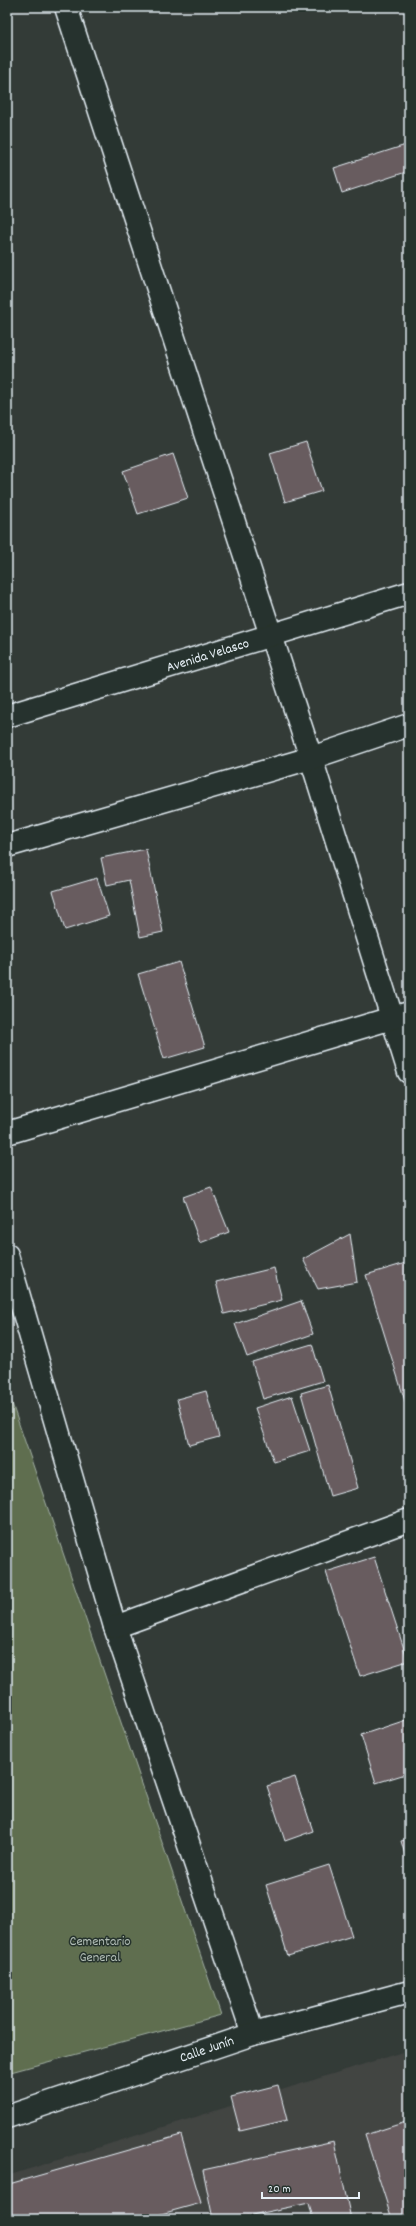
<svg xmlns="http://www.w3.org/2000/svg" width="416" height="2226" font-family="Dekko,sans-serif">
<rect width="100%" height="100%" fill="#333b37"/>
<filter id="ink" filterUnits="userSpaceOnUse"><feTurbulence type="fractalNoise" baseFrequency=".025" numOctaves="2"/><feDisplacementMap in="SourceGraphic" scale="8" xChannelSelector="R" yChannelSelector="G"/><feConvolveMatrix kernelMatrix="1 2 1 2 8 2 1 2 1" color-interpolation-filters="sRGB"/></filter>
<g filter="url(#ink)">
<!-- built -->
<polygon fill="#434543" points="409,2050 409,2219 7,2219 7,2176"/>
<!-- green -->
<polygon fill="#5e6e50" stroke="#a3b0a4" points="7,1389 221,2015 7,2073"/>
<!-- building -->
<g fill="#685c5f" stroke="#e8f1f8">
<polygon points="409,144 409,171 342,193 334,168"/>
<polygon points="306,442 322,491 285,502 270,453"/>
<polygon points="173,454 188,498 138,514 123,471"/>
<polygon points="146,849 163,932 140,937 129,880 107,885 101,858"/>
<polygon points="97,878 109,916 65,930 53,891"/>
<polygon points="179,962 205,1047 164,1059 138,974"/>
<polygon points="211,1187 229,1232 200,1243 183,1197"/>
<polygon points="350,1234 357,1282 318,1289 303,1259"/>
<polygon points="409,1262 408,1324 409,1414 366,1275"/>
<polygon points="274,1268 282,1300 224,1314 216,1282"/>
<polygon points="301,1301 313,1334 247,1357 235,1324"/>
<polygon points="312,1344 323,1381 263,1399 252,1362"/>
<polygon points="328,1385 358,1488 330,1496 301,1393"/>
<polygon points="206,1391 219,1437 189,1445 177,1399"/>
<polygon points="292,1396 310,1451 274,1462 255,1408"/>
<polygon points="374,1557 408,1661 360,1676 326,1572"/>
<polygon points="409,1719 409,1773 376,1783 361,1735"/>
<polygon points="295,1777 313,1831 285,1841 267,1786"/>
<polygon points="409,1839 409,1868 401,1841"/>
<polygon points="329,1865 352,1936 288,1956 266,1885"/>
<polygon points="278,2085 287,2120 240,2131 231,2097"/>
<polygon points="409,2121 409,2219 392,2219 365,2135"/>
<polygon points="181,2135 201,2203 143,2219 7,2219 7,2177 9,2184"/>
<polygon points="334,2141 351,2219 313,2219 309,2203 247,2216 247,2219 213,2219 203,2170"/>
</g>
<g fill="none" stroke-linecap="round" stroke-linejoin="round">
<!-- minor casing -->
<g stroke="#e8f1f8" stroke-width="25">
<g id="minor">
<polyline points="66,7 311,758 409,1072"/>
<polyline points="7,1133 409,1013"/>
<polyline points="7,1255 115,1627 253,2034"/>
<polyline points="115,1627 409,1520"/>
<polyline points="7,2117 253,2034 409,1992"/>
</g>
</g>
<!-- tertiary casing -->
<g stroke="#e8f1f8" stroke-width="25">
<g id="tertiary">
<polyline points="7,716 409,593"/>
<polyline points="7,846 311,758 409,725"/>
</g>
</g>
<!-- minor -->
<use href="#minor" stroke="#26332d" stroke-width="22"/>
<!-- tertiary -->
<use href="#tertiary" stroke="#26332d" stroke-width="22"/>
</g>
</g>
<g text-anchor="middle" dominant-baseline="central" stroke-width="3" stroke-linejoin="round" paint-order="stroke">
<!-- street labels -->
<g font-size="14" fill="#e8f1f8" stroke="#26332d">
<text transform="translate(208 656) rotate(-17)">Avenida Velasco</text>
<text transform="translate(207 2050) rotate(-19)">Calle Junín</text>
</g>
<!-- park labels -->
<g font-size="14" fill="#b1bdb5" stroke="#26332d">
<text x="100" y="1942">Cementario<tspan x="100" dy="16">General</tspan></text>
</g>
</g>
<!-- margin -->
<rect width="416" height="2226" fill="none" stroke="#26332d" stroke-width="24"/>
<rect x="12" y="12" width="392" height="2202" fill="none" stroke="#e8f1f8" stroke-width="1.5" filter="url(#ink)"/>
<!-- scale -->
<path d="M262 2192v6h97v-6" fill="none" stroke="#e8f1f8" stroke-width="2"/>
<text x="268" y="2192" font-size="12" fill="#e8f1f8" stroke="#26332d" stroke-width="3" paint-order="stroke">20 m</text>
</svg>
